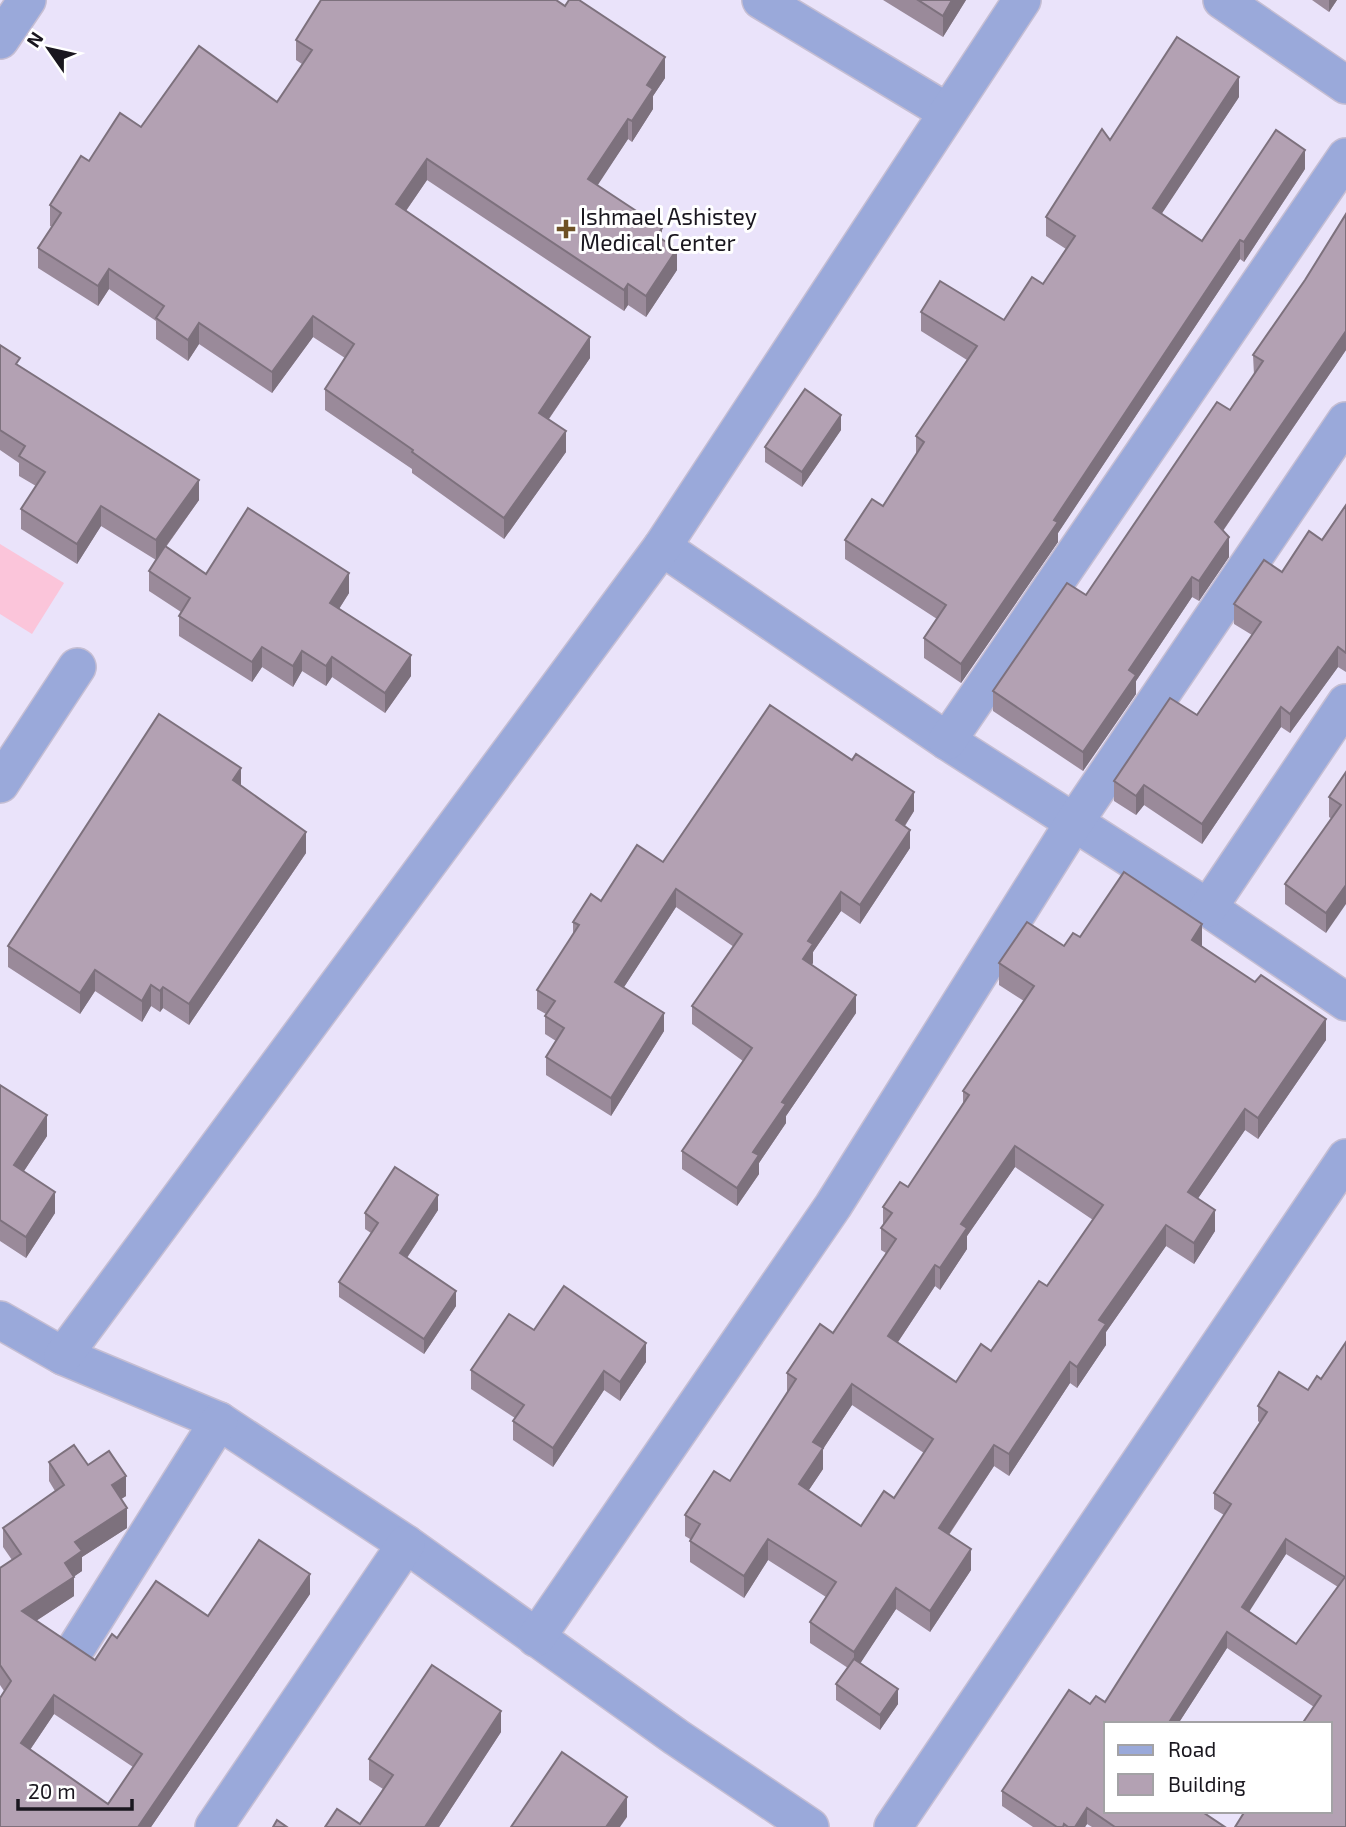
<svg xmlns="http://www.w3.org/2000/svg" width="1346" height="1827" font-family="'Exo 2',sans-serif">
<rect width="100%" height="100%" fill="#eae3fa"/>
<!-- green -->
<polygon fill="#fbc5da" points="0,544 64,583 32,634 0,614"/>
<g fill="none" stroke-linecap="round" stroke-linejoin="round">
<!-- minor casing -->
<g stroke="#c5bed3" stroke-width="40">
<g id="minor">
<polyline points="761,0 947,112"/>
<polyline points="1222,0 1346,85"/>
<polyline points="0,40 27,0"/>
<polyline points="662,547 947,741 1208,908 1346,1002"/>
<polyline points="947,741 1346,157"/>
<polyline points="0,784 77,667"/>
<polyline points="1208,908 1346,703"/>
<polyline points="0,1320 63,1356 219,1421 406,1544 676,1737 810,1827"/>
<polyline points="63,1356 662,547 1022,0"/>
<polyline points="536,1638 833,1206 1073,824 1346,421"/>
<polyline points="78,1645 219,1421"/>
<polyline points="214,1827 406,1544"/>
<polyline points="893,1827 1346,1158"/>
</g>
</g>
<!-- minor -->
<use href="#minor" stroke="#9aa9da" stroke-width="37"/>
</g>
<!-- wall -->
<g fill="#9a8a9a" fill-rule="evenodd">
<polygon points="883,0 966,0 943,37"/>
<polygon points="1312,0 1337,0 1329,12"/>
<polygon points="296,40 665,78 653,96 653,109 632,142 628,139 597,185 662,239 677,270 646,317 628,305 624,311 427,180 406,211 590,358 549,419 566,452 504,539 412,473 412,469 325,410 325,389 345,358 313,337 272,393 199,344 188,361 156,339 156,321 109,289 98,306 38,268 38,248 52,227 50,226 50,205 89,161 141,127 277,102 302,64 296,60"/>
<polygon points="1239,97 1161,214 1202,241 1305,169 1244,262 1240,259 1058,533 1058,542 961,683 924,658 924,638 937,619 845,559 845,540 883,506 916,455 916,436 967,360 921,331 921,312 1004,320 1043,284 1066,249 1046,236 1046,217 1110,140"/>
<polygon points="0,345 20,367 199,500 166,547 206,574 349,593 339,609 411,676 385,713 332,677 326,686 302,671 293,687 262,667 252,682 179,636 179,616 181,612 149,591 149,571 156,560 101,526 77,564 21,529 21,509 36,486 19,476 19,463 0,450"/>
<polygon points="1346,350 1223,531 1229,557 1199,601 1192,597 1136,681 1136,694 1083,771 993,711 993,691 1086,595 1230,410 1254,375 1253,355"/>
<polygon points="841,430 802,487 765,462 765,447"/>
<polygon points="1346,505 1346,672 1338,667 1290,733 1281,727 1202,844 1144,805 1136,815 1114,801 1114,781 1197,715 1252,635 1234,624 1234,604 1282,572 1322,540"/>
<polygon points="1346,772 1326,933 1285,904 1285,884 1332,819 1329,817 1329,797"/>
<polygon points="241,786 306,853 189,1025 163,1008 160,1012 151,1006 142,1022 95,991 80,1014 8,967 8,946"/>
<polygon points="914,811 905,826 910,848 860,924 841,911 813,952 813,963 811,965 856,1013 786,1116 786,1123 759,1163 759,1174 737,1206 682,1169 682,1151 743,1061 692,1024 692,1006 734,947 676,907 624,987 664,1031 611,1116 546,1075 546,1057 556,1041 545,1034 545,1016 546,1014 537,1009 537,990 573,934 573,922 601,901 663,862"/>
<path d="M1080,937L1202,945V946L1326,1040L1258,1139L1245,1130L1198,1198L1215,1231L1194,1264L1166,1246L1106,1332V1345L1077,1388L1070,1383L1009,1476L994,1466L949,1535L971,1570L930,1632L896,1609L860,1663L898,1704L880,1730L836,1700V1684L848,1668L810,1643V1622L826,1597L768,1560L744,1598L690,1562V1539L685,1536V1515L730,1481L787,1393V1373L833,1333L886,1253L881,1250V1228L883,1225V1207L908,1187L963,1105V1091L1024,1001L999,985V963L1064,946ZM1015,1167L1093,1220L1047,1286L991,1351L956,1382L898,1342L935,1286L940,1290L967,1249V1236ZM852,1405L924,1453L894,1498L861,1526L808,1491L823,1469V1449Z"/>
<polygon points="0,1085 47,1136 24,1171 55,1213 26,1258 0,1241"/>
<polygon points="438,1210 407,1258 456,1306 424,1354 339,1297 339,1282 371,1233 365,1229 365,1213"/>
<polygon points="534,1330 646,1362 620,1401 604,1390 553,1467 513,1440 513,1421 515,1418 471,1389 471,1370"/>
<path d="M1346,1342V1827L1314,1707L1227,1648L1178,1724H1106V1811L1225,1827H1092L1087,1824L1085,1827H1033L1002,1806V1791L1090,1704L1105,1702L1224,1515L1214,1509V1493L1260,1423L1258,1421V1406L1308,1390L1321,1379ZM1286,1554L1338,1587L1296,1644L1248,1612Z"/>
<path d="M49,1462L88,1465L126,1496L121,1499L127,1528L82,1557V1571L74,1576V1596L36,1621L95,1660L117,1638L208,1616L310,1594L151,1827H0L4,1691L0,1685V1568L12,1560L3,1547V1528L55,1491L49,1481ZM54,1714L133,1767L108,1804L30,1750Z"/>
<polygon points="501,1732 439,1827 325,1827 360,1824 383,1789 369,1780 369,1759"/>
</g>
<!-- shaded-wall -->
<g fill="#7d717d">
<polygon points="952,0 966,0 943,37 943,16"/>
<polygon points="1329,0 1337,0 1329,12"/>
<polygon points="665,57 665,78 653,96 653,109 632,142 632,121 647,85"/>
<polygon points="1239,77 1239,97 1153,227 1153,208"/>
<polygon points="628,119 628,139 588,200 588,179"/>
<polygon points="1305,150 1305,169 1244,262 1244,242"/>
<polygon points="427,159 427,180 396,225 396,204"/>
<polygon points="662,228 662,249 657,236"/>
<polygon points="1240,240 1240,259 1058,533 1058,542 961,683 961,664 1054,520"/>
<polygon points="677,249 677,270 646,317 646,296"/>
<polygon points="109,269 109,289 98,306 98,286"/>
<polygon points="628,284 628,305 624,311 624,290"/>
<polygon points="313,316 313,337 272,393 272,372"/>
<polygon points="199,323 199,344 188,361 188,340"/>
<polygon points="1346,331 1346,350 1215,542 1215,522"/>
<polygon points="590,337 590,358 539,433 539,413"/>
<polygon points="841,415 841,430 802,487 802,472"/>
<polygon points="566,431 566,452 504,539 504,518"/>
<polygon points="199,480 199,500 156,560 156,540"/>
<polygon points="101,506 101,526 77,564 77,544"/>
<polygon points="1229,537 1229,557 1199,601 1199,581"/>
<polygon points="349,573 349,593 330,623 330,603"/>
<polygon points="1192,577 1192,597 1136,681 1136,694 1083,771 1083,752 1129,670"/>
<polygon points="262,647 262,667 252,682 252,662"/>
<polygon points="1338,647 1338,667 1290,733 1290,714"/>
<polygon points="302,651 302,671 293,687 293,666"/>
<polygon points="411,655 411,676 385,713 385,693"/>
<polygon points="332,657 332,677 326,686 326,666"/>
<polygon points="1281,707 1281,727 1202,844 1202,824"/>
<polygon points="241,768 241,789 233,780"/>
<polygon points="1144,785 1144,805 1136,815 1136,796"/>
<polygon points="914,792 914,811 896,839 896,820"/>
<polygon points="910,830 910,848 860,924 860,905"/>
<polygon points="306,832 306,853 189,1025 189,1004"/>
<polygon points="1346,885 1346,904 1326,933 1326,913"/>
<polygon points="676,889 676,907 615,1001 615,982"/>
<polygon points="841,892 841,911 813,952 813,963 803,978 803,959 808,941"/>
<polygon points="1202,924 1202,945 1192,961 1192,940"/>
<polygon points="95,970 95,991 80,1014 80,993"/>
<polygon points="151,985 151,1006 142,1022 142,1001"/>
<polygon points="163,987 163,1008 160,1012 160,991"/>
<polygon points="856,995 856,1013 786,1116 786,1123 759,1163 759,1174 737,1206 737,1188 753,1152 782,1102"/>
<polygon points="664,1013 664,1031 611,1116 611,1098"/>
<polygon points="1326,1019 1326,1040 1258,1139 1258,1118"/>
<polygon points="1245,1109 1245,1130 1188,1213 1188,1192"/>
<polygon points="47,1115 47,1136 14,1186 14,1165"/>
<polygon points="1015,1146 1015,1167 967,1236 967,1249 940,1290 940,1268 961,1224"/>
<polygon points="55,1192 55,1213 26,1258 26,1237"/>
<polygon points="438,1195 438,1210 400,1268 400,1253"/>
<polygon points="1215,1210 1215,1231 1194,1264 1194,1243"/>
<polygon points="1166,1225 1166,1246 1106,1332 1106,1345 1077,1388 1077,1367 1099,1320"/>
<polygon points="935,1265 935,1286 888,1357 888,1336"/>
<polygon points="456,1291 456,1306 424,1354 424,1339"/>
<polygon points="646,1343 646,1362 620,1401 620,1382"/>
<polygon points="1070,1362 1070,1383 1009,1476 1009,1454"/>
<polygon points="604,1371 604,1390 553,1467 553,1448"/>
<polygon points="852,1384 852,1405 823,1449 823,1469 799,1505 799,1484 813,1442"/>
<polygon points="994,1445 994,1466 939,1549 939,1528"/>
<polygon points="126,1476 126,1496 112,1505 112,1485"/>
<polygon points="127,1508 127,1528 82,1557 82,1571 65,1583 65,1563 75,1542"/>
<polygon points="768,1539 768,1560 744,1598 744,1576"/>
<polygon points="1286,1539 1286,1554 1242,1623 1242,1607"/>
<polygon points="971,1549 971,1570 930,1632 930,1611"/>
<polygon points="310,1574 310,1594 151,1827 138,1827"/>
<polygon points="74,1577 74,1596 22,1630 22,1611"/>
<polygon points="896,1588 896,1609 854,1673 854,1652"/>
<polygon points="1227,1632 1227,1648 1178,1724 1168,1724"/>
<polygon points="898,1689 898,1704 880,1730 880,1715"/>
<polygon points="54,1695 54,1714 21,1763 21,1743"/>
<polygon points="501,1711 501,1732 439,1827 425,1827"/>
<polygon points="627,1797 627,1817 620,1827 606,1827"/>
<polygon points="1087,1808 1087,1824 1085,1827 1075,1827"/>
</g>
<!-- building -->
<g fill="#b3a1b3" stroke="#7d717d" stroke-width="2" fill-rule="evenodd">
<polygon points="321,0 556,0 565,6 569,0 579,0 665,57 647,85 653,89 632,121 628,119 588,179 662,228 657,236 677,249 646,296 628,284 624,290 427,159 396,204 590,337 539,413 566,431 504,518 412,452 413,450 325,389 354,344 313,316 272,372 199,323 188,340 156,318 164,306 109,269 98,286 38,248 61,213 50,205 81,156 89,161 120,113 141,127 199,46 277,102 312,50 296,40"/>
<polygon points="918,0 952,0 943,16"/>
<polygon points="1177,37 1239,77 1153,208 1202,241 1276,130 1305,150 1244,242 1240,240 1054,520 1058,522 961,664 924,638 946,605 845,540 872,499 883,506 924,442 916,436 977,346 921,312 940,281 1004,320 1032,277 1043,284 1075,236 1046,217 1102,129 1110,140"/>
<polygon points="1346,214 1346,331 1215,522 1229,537 1199,581 1192,577 1129,670 1136,675 1083,752 993,691 1067,583 1086,595 1217,402 1230,410 1263,361 1253,355 1305,280"/>
<polygon points="0,345 20,358 16,364 199,480 156,540 101,506 77,544 21,509 45,472 19,456 25,446 0,430"/>
<polygon points="805,389 841,415 802,472 765,447"/>
<polygon points="1346,505 1346,653 1338,647 1290,714 1281,707 1202,824 1144,785 1136,796 1114,781 1170,698 1197,715 1261,622 1234,604 1264,560 1282,572 1309,531 1322,540"/>
<polygon points="248,508 349,573 330,603 411,655 385,693 332,657 326,666 302,651 293,666 262,647 252,662 179,616 190,598 149,571 165,546 206,574"/>
<polygon points="770,705 852,760 856,754 914,792 896,820 910,830 860,905 841,892 808,941 813,944 803,959 856,995 782,1102 786,1104 753,1152 759,1155 737,1188 682,1151 752,1048 692,1006 742,934 676,889 615,982 664,1013 611,1098 546,1057 564,1028 545,1016 555,1001 537,990 579,925 573,922 591,894 601,901 637,845 663,862"/>
<polygon points="159,714 241,768 233,780 306,832 189,1004 163,987 160,991 151,985 142,1001 95,970 80,993 8,946"/>
<polygon points="1346,772 1346,885 1326,913 1285,884 1341,805 1329,797"/>
<path d="M1124,872L1202,924L1192,940L1255,982L1261,975L1326,1019L1258,1118L1245,1109L1188,1192L1215,1210L1194,1243L1166,1225L1099,1320L1106,1324L1077,1367L1070,1362L1009,1454L994,1445L939,1528L971,1549L930,1611L896,1588L854,1652L810,1622L836,1582L768,1539L744,1576L690,1541L700,1524L685,1515L714,1471L730,1481L796,1379L787,1373L820,1324L833,1333L896,1239L881,1228L892,1213L883,1207L900,1182L908,1187L969,1095L963,1091L1034,986L999,963L1027,922L1064,946L1073,933L1080,937ZM1015,1146L1103,1205L1047,1286L1039,1281L991,1351L981,1344L956,1382L888,1336L935,1265L940,1268L967,1228L961,1224ZM852,1384L933,1439L894,1498L884,1491L861,1526L799,1484L823,1448L813,1442Z"/>
<polygon points="0,1085 47,1115 14,1165 55,1192 26,1237 0,1220"/>
<polygon points="395,1167 438,1195 400,1253 456,1291 424,1339 339,1282 378,1223 365,1213"/>
<polygon points="564,1286 646,1343 620,1382 604,1371 553,1448 513,1421 524,1405 471,1370 509,1314 534,1330"/>
<path d="M1346,1342V1827H1235L1245,1811H1330V1724H1302L1321,1696L1227,1632L1168,1724H1106V1811H1201L1225,1827H1115L1087,1808L1075,1827H1068L1064,1824L1063,1827H1057L1002,1791L1069,1690L1090,1704L1096,1696L1105,1702L1231,1504L1214,1493L1267,1412L1258,1406L1279,1372L1308,1390L1317,1376L1321,1379ZM1286,1539L1345,1577L1296,1644L1242,1607Z"/>
<path d="M74,1445L88,1465L109,1451L126,1476L112,1485L127,1508L75,1542L82,1551L65,1563L74,1577L22,1611L95,1660L112,1634L117,1638L156,1581L208,1616L259,1540L310,1574L138,1827H0V1698L11,1681L0,1665V1568L21,1554L3,1528L64,1485L49,1462ZM54,1695L142,1754L108,1804L21,1743Z"/>
<polygon points="854,1659 898,1689 880,1715 836,1684"/>
<polygon points="432,1665 501,1711 425,1827 325,1827 337,1809 360,1824 393,1775 369,1759"/>
<polygon points="562,1752 627,1797 606,1827 511,1827"/>
<polygon points="277,1820 287,1827 273,1827"/>
</g>
<!-- markers -->
<path fill="#6e5125" stroke="#fff" stroke-width="2.5" d="M562.5 218.5h7v7h7v7h-7v7h-7v-7h-7v-7h7z"/>
<g text-anchor="middle" dominant-baseline="central" stroke-width="6" stroke-linejoin="round" paint-order="stroke">
<!-- poi labels -->
<g font-size="23" fill="#1a171f" stroke="#fff" text-anchor="start">
<text x="580" y="216">Ishmael Ashistey<tspan x="580" dy="26">Medical Center</tspan></text>
</g>
</g>
<!-- legend -->
<rect x="1104" y="1722" width="228" height="91" fill="#ffffff" stroke="#a3a2a5" stroke-width="2"/>
<rect x="1118" y="1745" width="35" height="10" fill="#9aa9da" stroke="#a3a2a5" stroke-width="2"/>
<text x="1168" y="1757" font-size="21" fill="#1a171f">Road</text>
<rect x="1118" y="1774" width="35" height="21" fill="#b3a1b3" stroke="#a3a2a5" stroke-width="2"/>
<text x="1168" y="1792" font-size="21" fill="#1a171f">Building</text>
<!-- north arrow -->
<g transform="translate(49 49) rotate(304)" stroke="#ffffff" stroke-width="5" paint-order="stroke">
<path d="M0-5L12 26L0 18L-12 26Z" fill="#1a171f"/>
<text y="-10" font-size="19" font-weight="bold" text-anchor="middle" fill="#1a171f">N</text>
</g>
<!-- scale -->
<path d="M18 1799v10h114v-10" fill="none" stroke="#1a171f" stroke-width="3.5"/>
<text x="28" y="1799" font-size="21" fill="#1a171f" stroke="#ffffff" stroke-width="5" paint-order="stroke">20 m</text>
</svg>
